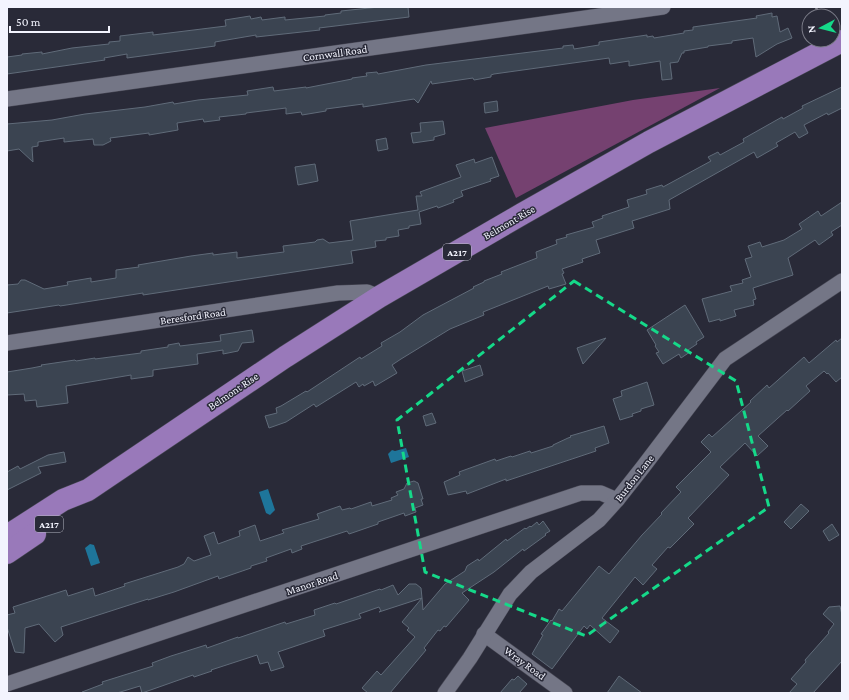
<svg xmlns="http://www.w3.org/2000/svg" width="849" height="700" font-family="'Crimson Pro',serif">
<rect width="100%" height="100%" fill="#292a38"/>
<!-- forest -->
<polygon fill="#754170" points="720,88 516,198 485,128 633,100"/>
<!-- water -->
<g fill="#1e759a">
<polygon points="406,448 409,457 391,463 388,454 392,450 395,451"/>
<polygon points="268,489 275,510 270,515 266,513 259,492"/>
<polygon points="90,544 94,545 100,563 91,566 85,548"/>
</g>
<!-- building -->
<g fill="#3b4451" stroke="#606b79">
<polygon points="379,7 408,7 409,17 319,28 320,30 256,37 256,35 215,42 215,46 127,58 127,54 104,58 105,60 7,74 7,57 22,55 22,54 42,52 42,54 72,48 109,44 109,42 120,41 120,36 153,32 153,35 226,26 225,20 250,16 251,19 261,17 262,20 285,17 285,20 325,16 325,15 341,13 341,11"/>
<polygon points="772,13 772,17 777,16 780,32 788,28 792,38 777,44 756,57 753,38 732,41 732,43 708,46 708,47 684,51 684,53 682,53 678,62 670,63 672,79 662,80 660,61 629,66 629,61 610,64 609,58 494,74 491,75 491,77 474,80 473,78 432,84 431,81 418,103 414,99 363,107 363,104 326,109 326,111 302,115 301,112 286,114 286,108 246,113 246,114 219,117 220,120 204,122 203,119 177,123 178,130 149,135 149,133 110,138 111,141 103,145 94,145 93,139 64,142 64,138 38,142 38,146 32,147 33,162 19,149 7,151 7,124 52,120 85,114 145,107 173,102 174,104 198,100 248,95 247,91 273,87 274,91 306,87 306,88 352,79 352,78 367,76 366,73 377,72 378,74 426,65 563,48 563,46 573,45 574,49 599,45 599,42 647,35 647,37 653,36 654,38 684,33 684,31 693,30 693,27 757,18 756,16"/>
<polygon points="842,87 842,108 828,115 827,113 804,125 808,133 799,138 795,132 776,143 778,146 757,158 754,152 669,200 670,209 632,221 634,228 596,240 600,253 582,259 583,262 562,269 564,273 562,274 566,284 549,289 548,286 483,312 484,315 450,329 401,359 392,365 397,373 375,386 373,381 364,386 363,384 359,387 356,382 316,407 314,404 286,422 269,428 265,416 277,413 276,408 281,406 306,391 307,392 360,357 361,359 382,346 381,343 400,332 423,315 474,288 473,287 484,282 484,281 502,274 501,272 537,258 536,252 557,244 556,240 567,237 566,235 594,227 592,222 603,218 602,216 629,207 627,200 647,194 646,190 662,185 663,187 711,161 708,157 718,152 720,155 744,142 743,139 782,117 783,119 803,108 802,106"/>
<polygon points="497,101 498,111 485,113 484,103"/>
<polygon points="443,121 445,134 434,137 434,140 413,143 411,133 421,132 420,123"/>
<polygon points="386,138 388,149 378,151 376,140"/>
<polygon points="492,157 499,176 490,179 491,181 461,191 463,196 453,200 454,202 438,208 437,206 419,212 421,224 409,226 409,228 398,230 399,236 386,238 386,240 375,241 376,247 351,251 353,263 143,295 143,293 60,306 59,305 7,313 7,285 18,284 21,280 25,280 44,289 68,285 67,282 91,278 91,282 116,278 116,270 139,267 138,265 191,256 213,253 213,255 237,252 237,258 284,252 283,246 315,242 317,240 323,239 329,243 353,240 350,221 418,210 416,196 422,196 420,192 461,177 456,165 474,159 475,163"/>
<polygon points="315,164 318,181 298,185 295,167"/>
<polygon points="842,202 842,225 831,232 833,235 819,245 815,240 788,258 793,275 753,288 756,299 753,300 754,305 734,310 736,316 720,321 720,319 709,322 702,299 732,291 730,286 743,283 742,280 751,277 745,259 752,257 748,246 760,242 762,247 784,240 802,229 799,224 818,211 821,216"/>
<polygon points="685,305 704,337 696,342 697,344 688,350 690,352 681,358 679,354 663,364 656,353 659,352 655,346 656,345 647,330"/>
<polygon points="252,330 254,342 242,343 238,351 223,354 223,350 197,354 198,364 153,370 153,376 131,379 131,375 66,386 68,403 37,407 36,400 25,401 24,394 7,395 7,372 32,368 42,366 41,365 75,360 76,361 95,358 95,359 141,353 141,351 168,347 168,345 179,343 180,346 221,341 220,335"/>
<polygon points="606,338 583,364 577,348"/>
<polygon points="842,338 842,377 836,382 828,373 827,374 824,371 806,386 810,391 788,411 787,410 758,436 768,446 757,456 745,443 720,467 729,475 688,518 694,524 670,548 668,547 652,565 657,569 643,585 635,577 602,618 619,631 610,643 590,625 587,629 584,626 552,669 532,654 543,635 541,634 551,620 552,621 559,609 562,611 599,566 609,574 642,535 662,514 661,513 681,492 676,487 711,452 701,442 709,434 712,437 751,402 750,401 767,385 769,388 804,357 809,363 836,340 837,342"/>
<polygon points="480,365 483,375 465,382 462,371"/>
<polygon points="647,382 654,405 641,409 641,411 632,414 633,416 620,420 613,399 622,396 621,391"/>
<polygon points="432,413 436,423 426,426 423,416"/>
<polygon points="604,426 609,443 595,448 596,451 506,481 506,479 467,494 466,491 448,495 444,482 460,475 459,472 495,459 496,461 511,456 512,457 530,451 531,453 553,446 553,445 568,438 571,437 570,436"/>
<polygon points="64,452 66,462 38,467 41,473 7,490 7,472 18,466 20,469 48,455"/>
<polygon points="414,481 418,483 423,499 421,499 423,505 415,508 416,512 405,516 404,513 378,522 378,524 349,534 347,531 301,546 302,549 292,553 291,549 266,558 267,561 251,566 251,568 219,579 218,576 174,592 148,600 148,599 61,627 63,635 55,642 39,624 25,628 24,653 15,652 7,627 7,615 15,613 13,607 66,590 68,596 93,588 95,596 125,586 124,584 178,567 184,564 188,557 194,561 211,555 204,536 214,532 218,544 240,536 239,531 255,525 260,541 284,533 282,530 319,519 317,514 340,506 342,510 350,508 351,509 371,502 372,506 392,500 391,498 398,495 396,492 404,489 407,483"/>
<polygon points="801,504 809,511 791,529 784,522"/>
<polygon points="543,521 550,531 545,534 546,535 524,551 523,549 494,572 462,593 469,600 446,627 444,626 440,631 438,630 424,648 426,650 390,693 368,693 362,688 377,671 381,675 415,637 407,630 409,628 402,622 422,598 423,610 445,584 465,571 467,566 478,559 479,561 506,539 507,541 525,528 526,529 530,526 531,527 537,522 539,525"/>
<polygon points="832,524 839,535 829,541 823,531"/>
<polygon points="409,584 416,584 421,588 422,598 379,612 381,611 379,607 359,614 361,618 323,630 325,636 278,652 284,667 271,671 268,662 260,664 257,655 211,670 212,671 194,677 193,675 142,693 140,686 117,693 83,693 82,692 103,684 102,682 153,666 152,663 171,656 206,645 207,648 238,637 238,638 285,622 286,624 315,615 314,610 335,603 336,604 380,589 381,590 393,585 398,595"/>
<polygon points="840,606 842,615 842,661 813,693 789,693 797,684 791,679 806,662 805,660 829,633 828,632 834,624 823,614 829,607"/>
<polygon points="518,676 527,684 519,693 500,693 512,679 514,680"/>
<polygon points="619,676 642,693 607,693"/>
</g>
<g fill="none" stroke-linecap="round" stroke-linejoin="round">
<!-- minor casing -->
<g stroke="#484855" stroke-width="16">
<g id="minor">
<polyline points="7,99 663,7"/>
<polyline points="7,343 338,293 367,292 379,297"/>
<polyline points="484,634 565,693"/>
<polyline points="7,684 581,493 601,493 617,500"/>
<polyline points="445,693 470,658 510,594 531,572 599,520 617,500 643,467 725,359 842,281"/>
</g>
</g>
<!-- highway casing -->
<g stroke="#484855" stroke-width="23">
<g id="highway">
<polyline points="7,536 63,500 88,490 285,357 379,297 522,214 649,142 842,41"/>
<polyline points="7,553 35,534"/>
</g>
</g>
<!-- path -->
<polyline stroke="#82838f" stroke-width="2.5" stroke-dasharray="3 2" stroke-linecap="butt" points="816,7 819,16"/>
<!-- minor -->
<use href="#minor" stroke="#747686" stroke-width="15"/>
<!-- highway -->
<use href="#highway" stroke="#9979ba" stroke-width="22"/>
</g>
<!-- marked area -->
<path fill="none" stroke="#15d989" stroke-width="3" stroke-dasharray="8 5" stroke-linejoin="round" d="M574,281L736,381L769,507L586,636L425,572L397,420Z"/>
<g text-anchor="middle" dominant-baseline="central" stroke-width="3" stroke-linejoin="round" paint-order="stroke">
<!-- shield labels -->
<g fill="#292a38" stroke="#b6b7c3" stroke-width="1">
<rect x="443" y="244" width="28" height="16" rx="3"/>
<rect x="35" y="516" width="28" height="16" rx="3"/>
</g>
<g font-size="10" font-weight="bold" fill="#f3f4fe">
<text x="457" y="252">A217</text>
<text x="49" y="524">A217</text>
</g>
<!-- street labels -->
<g font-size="11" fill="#f3f4fe" stroke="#292a38">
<text transform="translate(335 53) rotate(-8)">Cornwall Road</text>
<text transform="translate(509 222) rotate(-30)">Belmont Rise</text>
<text transform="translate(193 316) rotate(-8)">Beresford Road</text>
<text transform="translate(233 391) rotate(-34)">Belmont Rise</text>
<text transform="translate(634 478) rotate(-52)">Burdon Lane</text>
<text transform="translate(312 583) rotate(-18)">Manor Road</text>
<text transform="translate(525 663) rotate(36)">Wray Road</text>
</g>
</g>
<!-- border -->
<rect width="849" height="700" fill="none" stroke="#f3f4fe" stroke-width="16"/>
<!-- north arrow -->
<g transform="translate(821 28) rotate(263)"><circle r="19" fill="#292a38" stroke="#7a7b87"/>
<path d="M0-3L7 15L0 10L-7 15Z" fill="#15d989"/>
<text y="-6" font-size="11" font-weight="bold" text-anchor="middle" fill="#f3f4fe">N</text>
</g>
<!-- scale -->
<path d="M10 26v6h99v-6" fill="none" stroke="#f3f4fe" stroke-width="2"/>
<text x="16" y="26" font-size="12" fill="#f3f4fe" stroke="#292a38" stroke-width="3" paint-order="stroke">50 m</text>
</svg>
